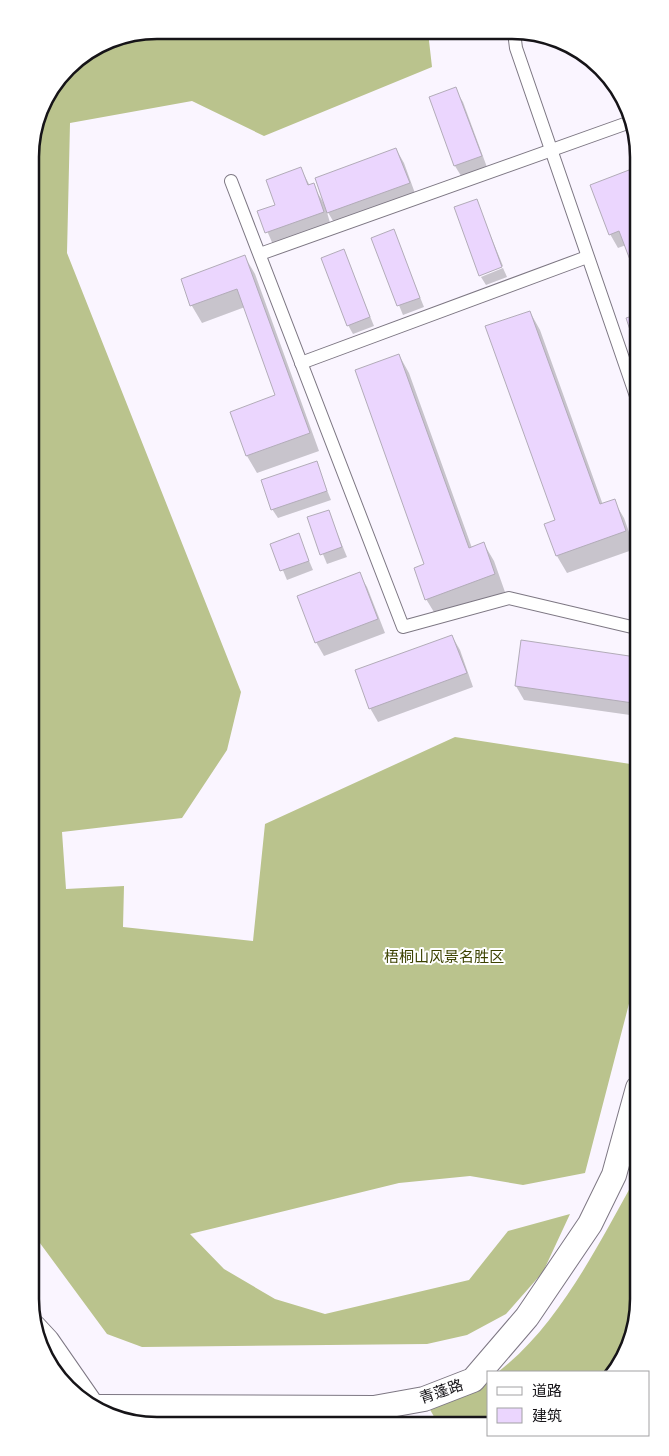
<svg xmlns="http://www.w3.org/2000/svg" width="669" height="1456" font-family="Manrope,'Noto Sans SC',sans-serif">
<rect width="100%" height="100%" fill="#faf5ff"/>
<!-- forest -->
<g fill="#bac38d">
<polygon points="157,30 428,32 432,67 264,136 192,101 70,123 67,253 241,692 227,750 182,818 62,832 66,889 124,886 123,927 253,941 265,824 455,737 637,765 638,969 585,1173 523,1185 470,1176 399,1183 190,1234 224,1269 275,1299 325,1314 469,1280 508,1231 570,1214 543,1272 506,1314 467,1335 427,1344 142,1347 107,1334 34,1235 30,148 43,101 73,62 109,40"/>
<path d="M635,1179H638L639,1308L614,1372H498C559,1325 598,1245 635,1179Z"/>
<polygon points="488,1376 488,1422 437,1422 424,1399"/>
</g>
<!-- shadow -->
<g fill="#0003">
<polygon points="455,89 463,102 488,170 463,179 455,166 430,98"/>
<polygon points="396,149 404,163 416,196 336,226 326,209 331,226 274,247 259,212 277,205 301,169 310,186 313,185 323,202"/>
<polygon points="628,171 635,183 635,270 626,245 618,248 610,234"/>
<polygon points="476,200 503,266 480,274"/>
<polygon points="393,231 424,307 403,315 372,239"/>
<polygon points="343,250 374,326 353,334 348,325"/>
<polygon points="245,257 255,274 319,451 257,473 247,456 231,412 277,396 245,307 202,323 192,306 182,280"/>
<polygon points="503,268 507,277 486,285 481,277"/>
<polygon points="530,312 540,330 603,505 614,501 624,518 635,549 567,573 557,556 546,525 557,521"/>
<polygon points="399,355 409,373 472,548 484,544 494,561 505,592 437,617 426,599 426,565"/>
<polygon points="316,463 331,500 278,518 272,509"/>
<polygon points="328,511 347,557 327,564 308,518"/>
<polygon points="298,535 313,570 287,580 272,544"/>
<polygon points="359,574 367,587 385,633 324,656 316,642"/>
<polygon points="452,636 460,650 473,687 378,722 370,708"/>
<polygon points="522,642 636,659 637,716 524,700 516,686"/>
</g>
<!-- building -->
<g fill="#ebd6fe" stroke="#b2acb8">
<polygon points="456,87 482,156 454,166 429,97"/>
<polygon points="396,148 410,183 327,213 315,178"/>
<polygon points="301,167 308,185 314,183 324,212 265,233 257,211 275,205 266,180"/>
<polygon points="629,170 635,186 635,273 619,231 609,235 590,185"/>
<polygon points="477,199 502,267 479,276 454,207"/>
<polygon points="394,229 420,298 397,306 371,238"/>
<polygon points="344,249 370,317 347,326 321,258"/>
<polygon points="245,255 310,433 246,456 230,412 275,395 237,289 190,306 181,279"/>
<polygon points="530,311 600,504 615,499 626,531 556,556 544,524 555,520 485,326"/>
<polygon points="635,315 635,345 626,318"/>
<polygon points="399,354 469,548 484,542 495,574 425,600 414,568 424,564 355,370"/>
<polygon points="317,461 327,491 271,510 261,480"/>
<polygon points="329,510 342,547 320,555 307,517"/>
<polygon points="299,533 309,561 280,571 270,544"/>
<polygon points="360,572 378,619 315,643 297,596"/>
<polygon points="452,635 467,673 369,709 355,670"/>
<polygon points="521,640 636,657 633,703 515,686"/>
</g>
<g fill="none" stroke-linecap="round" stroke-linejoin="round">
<!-- service casing -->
<g stroke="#7d7783" stroke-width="14">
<g id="service">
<polyline points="514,32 516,48 636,396"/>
<polyline points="231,181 403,627 509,598 636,628"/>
<polyline points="260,254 633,121"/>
<polyline points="301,363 587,257"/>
</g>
</g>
<!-- minor casing -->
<g stroke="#7d7783" stroke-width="26">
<g id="minor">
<polyline points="34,1327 47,1341 90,1403"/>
<polyline points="99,1407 374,1408 424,1399 473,1380 527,1317 590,1224 614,1175 638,1088"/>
</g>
</g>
<!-- service -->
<use href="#service" stroke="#fff" stroke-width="12"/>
<!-- minor -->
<use href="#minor" stroke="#fff" stroke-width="24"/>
</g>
<g text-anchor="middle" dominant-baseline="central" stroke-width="4" stroke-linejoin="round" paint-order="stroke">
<!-- park labels -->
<g font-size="15" fill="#3c4200" stroke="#fff">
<text x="444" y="956">梧桐山风景名胜区</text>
</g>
<!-- street labels -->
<g font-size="15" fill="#161418" stroke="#fff">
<text transform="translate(441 1391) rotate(-19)">青蓬路</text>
</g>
</g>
<!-- crop -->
<path d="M0 0H669V1456H0ZM157 39H512A118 118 0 0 1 630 157V1299A118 118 0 0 1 512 1417H157A118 118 0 0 1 39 1299V157A118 118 0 0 1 157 39Z" fill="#fff" fill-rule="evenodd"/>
<path fill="none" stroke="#161418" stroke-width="2.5" d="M157 39H512A118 118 0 0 1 630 157V1299A118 118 0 0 1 512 1417H157A118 118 0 0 1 39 1299V157A118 118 0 0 1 157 39Z"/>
<!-- legend -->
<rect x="487" y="1371" width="162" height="65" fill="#ffffff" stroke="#a2a1a3"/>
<rect x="497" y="1387" width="25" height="8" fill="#ffffff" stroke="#a2a1a3"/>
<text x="532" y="1396" font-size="15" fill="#161418">道路</text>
<rect x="497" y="1408" width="25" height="15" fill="#ebd6fe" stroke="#a2a1a3"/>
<text x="532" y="1421" font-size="15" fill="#161418">建筑</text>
</svg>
